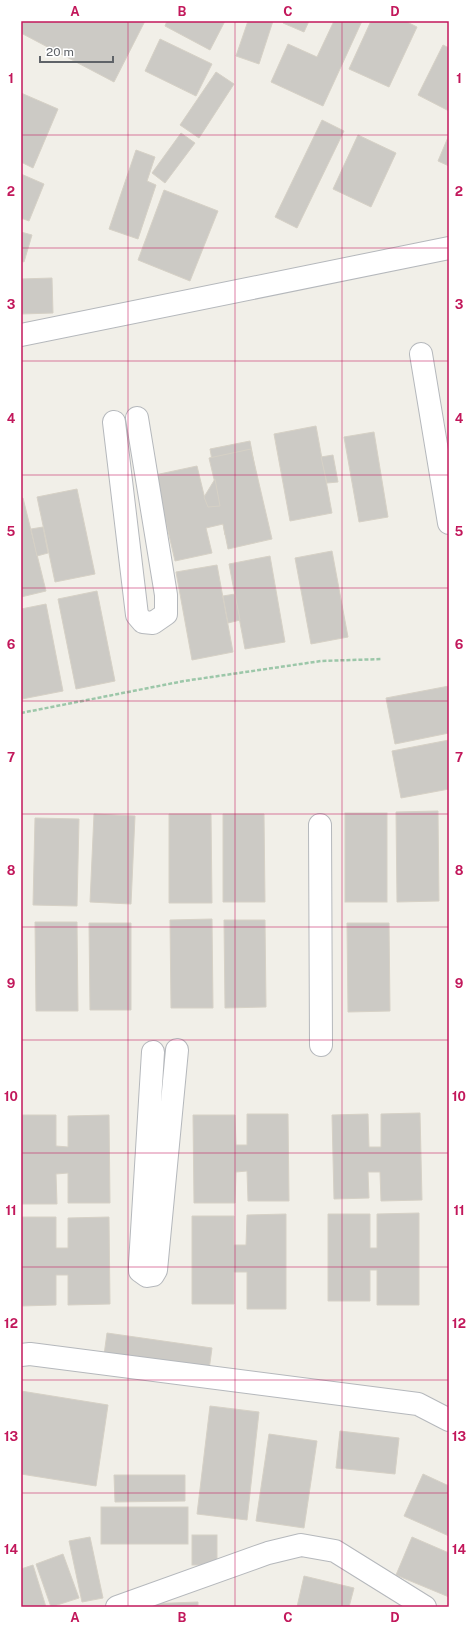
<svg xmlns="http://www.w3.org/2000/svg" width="470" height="1628" font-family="'Public Sans',sans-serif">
<rect width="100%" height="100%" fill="#f1efe8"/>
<!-- building -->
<g fill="#cccac5" stroke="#d6d1c6">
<polygon points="21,21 145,21 114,82 21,33"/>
<polygon points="167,21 225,21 210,50 165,26"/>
<polygon points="248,21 273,21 259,64 236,56"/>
<polygon points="284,21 309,21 304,32 283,23"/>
<polygon points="334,21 362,21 323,106 271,82 288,44 317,57"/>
<polygon points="371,21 405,21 417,27 389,87 349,69"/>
<polygon points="160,39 212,64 196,96 145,71"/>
<polygon points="443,45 449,48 449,111 418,95"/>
<polygon points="216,72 234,84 199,138 180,125"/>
<polygon points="21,93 58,109 33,168 21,162"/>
<polygon points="322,120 344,131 297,228 275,217"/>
<polygon points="181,133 195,143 165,183 152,173"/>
<polygon points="358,135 396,153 371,207 333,189"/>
<polygon points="449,135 449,166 438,161"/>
<polygon points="136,150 155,157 147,181 156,185 138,239 109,229"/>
<polygon points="21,174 44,184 29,221 21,218"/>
<polygon points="164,190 218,211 190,281 138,260"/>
<polygon points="21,232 32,235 24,262 21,261"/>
<polygon points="52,278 53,313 21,314 21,279"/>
<polygon points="316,426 332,513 290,521 274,434"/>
<polygon points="374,432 388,517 359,522 344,437"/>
<polygon points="250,441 266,527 225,535 210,449"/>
<polygon points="251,449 272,539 228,549 223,524 206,528 212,553 175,561 155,475 197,466 205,499 218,496 209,458"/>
<polygon points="333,455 338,482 327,483 321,457"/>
<polygon points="215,479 220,506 208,507 204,497"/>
<polygon points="77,489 95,574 55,582 37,497"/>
<polygon points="21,498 23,498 46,591 21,597"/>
<polygon points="43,527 48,553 37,556 31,529"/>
<polygon points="332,551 348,637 311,644 295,558"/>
<polygon points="270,556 285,642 245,649 229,564"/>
<polygon points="217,565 233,652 192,660 176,572"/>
<polygon points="97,591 115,681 76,689 58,599"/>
<polygon points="235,594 240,620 228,623 223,596"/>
<polygon points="46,604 63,691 22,699 21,609"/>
<polygon points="449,686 449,733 395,744 386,698"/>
<polygon points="449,740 449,789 401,798 392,751"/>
<polygon points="438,811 439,901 397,902 396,812"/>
<rect x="345" y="813" width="42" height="89"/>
<polygon points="94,814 135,816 131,904 90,902"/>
<polygon points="169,814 211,814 212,903 169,903"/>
<polygon points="223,814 264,814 265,902 223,902"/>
<polygon points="35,818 79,819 77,906 33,905"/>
<polygon points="212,919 213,1008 171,1008 170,920"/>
<polygon points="224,920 265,920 266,1007 225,1008"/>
<polygon points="35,922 77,922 78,1011 36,1011"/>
<polygon points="89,923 131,923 131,1010 90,1010"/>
<polygon points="347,923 389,923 390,1011 348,1012"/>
<polygon points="420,1113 422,1200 381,1201 380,1172 368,1172 369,1198 334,1199 332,1115 368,1114 369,1147 381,1147 381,1114"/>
<polygon points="247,1114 288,1114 289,1201 248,1201 247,1171 236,1172 235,1203 194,1203 193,1115 235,1115 236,1145 247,1145"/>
<polygon points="21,1115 56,1115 56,1146 68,1147 68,1116 109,1115 110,1203 68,1203 68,1173 56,1174 57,1204 21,1204"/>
<polygon points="419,1213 419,1305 377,1305 377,1270 370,1270 370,1301 328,1301 328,1214 370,1214 370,1248 377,1248 377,1214"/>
<polygon points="286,1214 286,1309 247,1309 247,1272 234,1272 234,1304 192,1304 192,1216 234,1216 234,1245 246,1245 247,1215"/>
<polygon points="21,1217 56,1217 56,1248 68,1248 68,1218 109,1217 110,1304 68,1305 68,1275 56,1275 56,1305 21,1306"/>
<polygon points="107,1333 212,1348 209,1370 104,1355"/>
<polygon points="21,1391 108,1405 96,1486 21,1474"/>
<polygon points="210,1406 259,1412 247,1520 197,1514"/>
<polygon points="340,1431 399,1438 395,1474 336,1468"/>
<polygon points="269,1434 317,1441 304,1528 256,1521"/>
<polygon points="423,1474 449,1486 449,1536 404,1516"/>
<polygon points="114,1475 185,1475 185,1501 115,1502"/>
<rect x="101" y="1507" width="87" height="37"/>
<rect x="192" y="1535" width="25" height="30"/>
<polygon points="90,1537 103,1598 82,1602 69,1541"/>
<polygon points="412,1537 449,1553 449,1597 396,1575"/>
<polygon points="63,1554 79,1598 51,1607 36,1564"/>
<polygon points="33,1565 46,1607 21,1607 21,1569"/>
<polygon points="304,1576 354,1588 349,1607 297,1607"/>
<polygon points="198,1602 198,1607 145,1607 145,1604"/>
</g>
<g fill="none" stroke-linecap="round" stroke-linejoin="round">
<!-- minor casing -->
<g stroke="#b5b8bc" stroke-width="24">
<g id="minor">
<polyline points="21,335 449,248"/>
<polyline points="421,354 449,523"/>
<polyline points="114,422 137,615 143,622 153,623 166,614 166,595 137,418"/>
<polyline points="320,825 321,1045"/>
<polyline points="153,1052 140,1264 140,1271 147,1276 153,1275 156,1270 177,1050"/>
<polyline points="21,1355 30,1354 418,1404 449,1420"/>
<polyline points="117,1607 268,1553 301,1545 335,1551 425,1607"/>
</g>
</g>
<!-- path -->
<polyline stroke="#9cc7a9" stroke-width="2.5" stroke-dasharray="4 2" stroke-linecap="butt" points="21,713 184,681 321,661 382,659"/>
<!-- minor -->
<use href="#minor" stroke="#fff" stroke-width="22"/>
</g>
<!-- grid -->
<path fill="none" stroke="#c2185b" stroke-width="1" stroke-opacity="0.55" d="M128,21V1607M235,21V1607M342,21V1607M21,135H449M21,248H449M21,361H449M21,475H449M21,588H449M21,701H449M21,814H449M21,927H449M21,1040H449M21,1153H449M21,1267H449M21,1380H449M21,1493H449"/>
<!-- border -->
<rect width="470" height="1628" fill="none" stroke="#ffffff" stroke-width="44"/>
<!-- scale -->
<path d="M40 56v6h73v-6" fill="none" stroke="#5f6368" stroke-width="2"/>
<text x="46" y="56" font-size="12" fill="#5f6368" stroke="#ffffff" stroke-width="3" paint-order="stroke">20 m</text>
<rect x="22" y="22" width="426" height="1584" fill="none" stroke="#c2185b" stroke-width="1.5"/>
<g font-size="13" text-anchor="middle" font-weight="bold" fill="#c2185b">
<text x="75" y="16">A</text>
<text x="182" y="16">B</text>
<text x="288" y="16">C</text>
<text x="395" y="16">D</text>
<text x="11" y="83">1</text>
<text x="459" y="83">1</text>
<text x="11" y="196">2</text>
<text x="459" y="196">2</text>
<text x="11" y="309">3</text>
<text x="459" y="309">3</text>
<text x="11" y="423">4</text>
<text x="459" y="423">4</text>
<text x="11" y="536">5</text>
<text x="459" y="536">5</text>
<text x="11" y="649">6</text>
<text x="459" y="649">6</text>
<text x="11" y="762">7</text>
<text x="459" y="762">7</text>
<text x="11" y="875">8</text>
<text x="459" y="875">8</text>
<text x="11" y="988">9</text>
<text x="459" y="988">9</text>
<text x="11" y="1101">10</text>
<text x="459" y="1101">10</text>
<text x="11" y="1215">11</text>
<text x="459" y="1215">11</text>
<text x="11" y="1328">12</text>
<text x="459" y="1328">12</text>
<text x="11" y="1441">13</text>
<text x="459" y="1441">13</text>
<text x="11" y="1554">14</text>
<text x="459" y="1554">14</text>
<text x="75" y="1622">A</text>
<text x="182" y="1622">B</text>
<text x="288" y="1622">C</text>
<text x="395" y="1622">D</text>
</g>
</svg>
